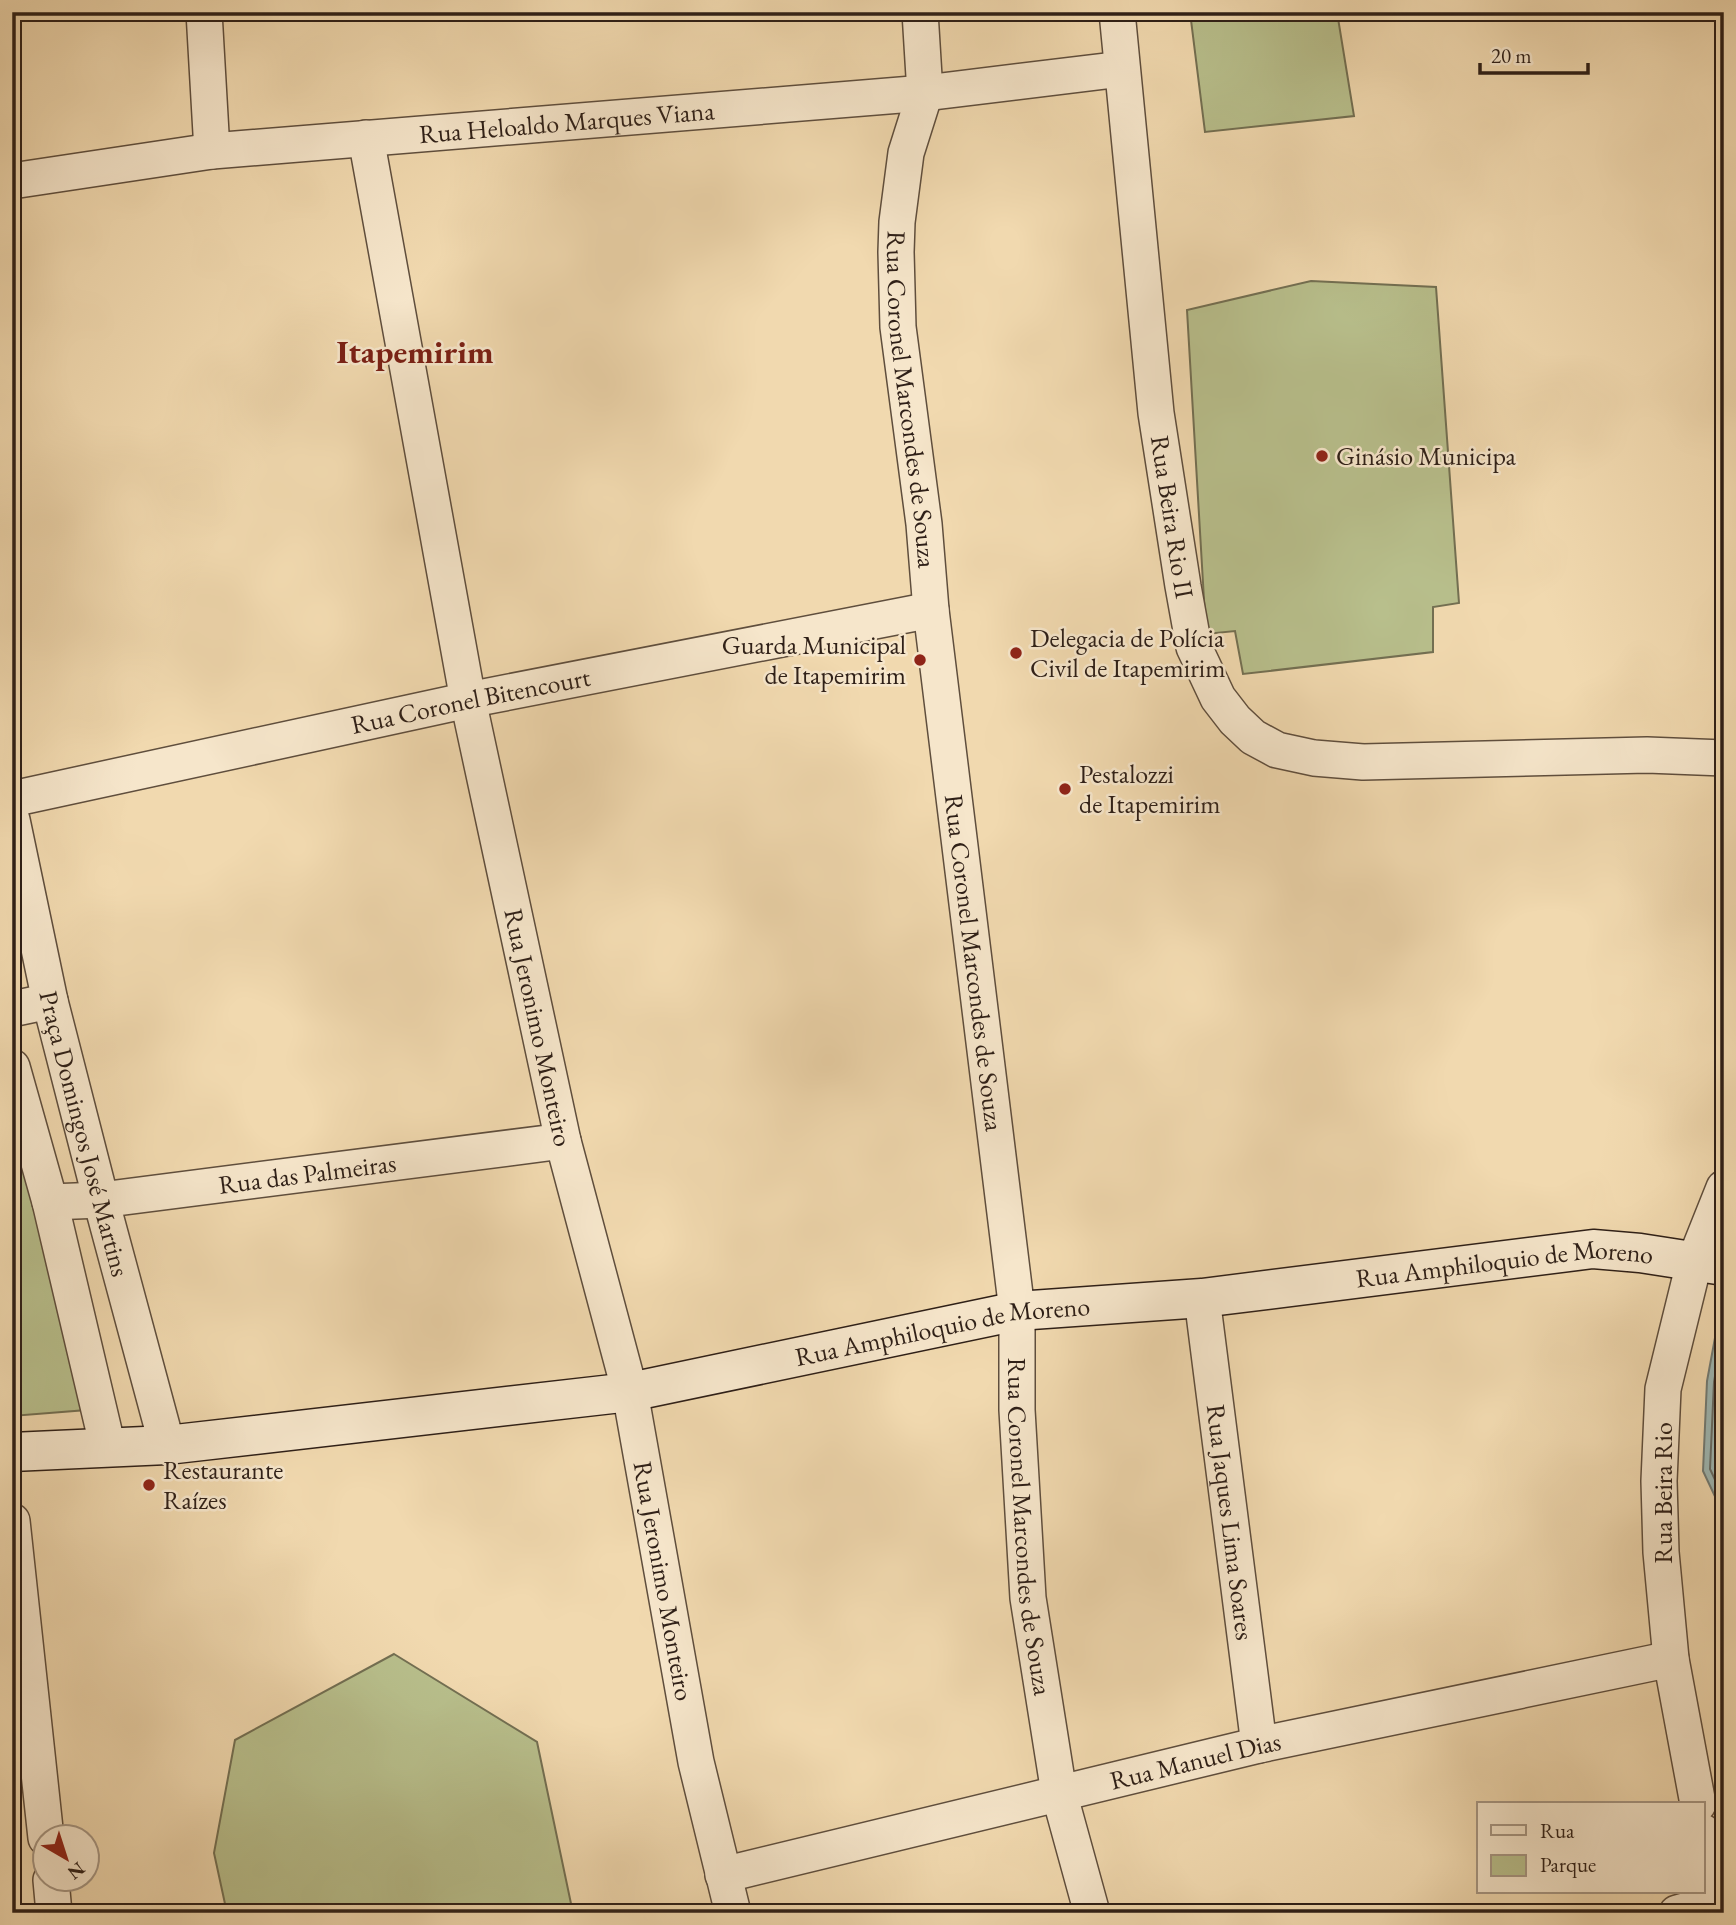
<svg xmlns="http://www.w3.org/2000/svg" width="1736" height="1925" font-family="'EB Garamond',serif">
<rect width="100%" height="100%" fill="#f1d9af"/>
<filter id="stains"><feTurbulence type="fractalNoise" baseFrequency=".00286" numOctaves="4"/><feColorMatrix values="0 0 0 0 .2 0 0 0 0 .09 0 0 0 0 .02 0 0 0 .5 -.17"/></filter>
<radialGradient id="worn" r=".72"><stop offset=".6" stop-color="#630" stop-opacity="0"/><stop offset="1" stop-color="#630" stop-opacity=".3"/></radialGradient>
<!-- green -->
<g fill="#b8bf8c" stroke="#736f52" stroke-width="2">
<polygon points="1190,12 1337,12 1354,116 1205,132"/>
<polygon points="1311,281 1436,287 1459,603 1433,607 1433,652 1243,674 1235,631 1206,634 1187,310"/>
<polygon points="12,1085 99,1409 12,1416"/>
<polygon points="394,1654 537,1742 573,1913 227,1913 214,1853 235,1740"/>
</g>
<!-- water -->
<polygon fill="#9eb8b4" stroke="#717b75" stroke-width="2" points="1724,1289 1724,1525 1720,1507 1703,1471 1707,1381"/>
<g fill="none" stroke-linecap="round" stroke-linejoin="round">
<!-- shore -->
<g stroke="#666c66" stroke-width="2">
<polyline points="1724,1324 1714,1382 1710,1469 1724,1499"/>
<polyline points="1724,1376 1719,1467 1724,1478"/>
</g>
<!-- minor casing -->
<g stroke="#5f4e3d" stroke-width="38">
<g id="minor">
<polyline points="204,12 212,151"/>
<path id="s1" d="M920,12L925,93L906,153L897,222L896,252L898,327L924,524L931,610L1017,1311V1410L1028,1598L1059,1793L1092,1913"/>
<path id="s2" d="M1117,12L1156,413L1183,586L1194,647L1218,698L1235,720L1253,737L1277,750L1314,758L1363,762L1647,755L1724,758"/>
<path id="s3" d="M366,138L468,700L563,1141L630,1392L696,1762L733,1913"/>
<path id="s4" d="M12,181L212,151L925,93L1122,69"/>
<path id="s5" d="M12,799L468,700L931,610"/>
<path id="s6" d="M12,820L50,1001L101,1200L167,1445"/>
<polyline points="12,1009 50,1001"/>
<polyline points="12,1067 50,1202 108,1448"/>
<path id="s7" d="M50,1202L101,1200L563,1141"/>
<path id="s8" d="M1202,1298L1259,1745"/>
<polyline points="12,1521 46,1838"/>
<polyline points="1698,1804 1671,1659 1661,1552 1659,1481 1663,1389 1694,1263 1724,1188"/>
<polyline points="1703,1832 1717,1913"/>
<path id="s9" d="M723,1875L1259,1745L1671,1659"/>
<polyline points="51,1880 54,1913"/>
<polyline points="1677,1913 1716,1902"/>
</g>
</g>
<!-- secondary casing -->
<g stroke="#2e1f17" stroke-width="41">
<g id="secondary">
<path id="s10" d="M12,1452L167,1445L630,1392L1017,1311L1202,1298L1593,1249L1640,1253L1724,1266"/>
</g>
</g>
<!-- minor -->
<use href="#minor" stroke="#f6e6cb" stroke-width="35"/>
<!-- secondary -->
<use href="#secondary" stroke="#f6e6cb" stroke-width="38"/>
</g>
<!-- markers -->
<g fill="#8f2418" stroke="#f6e6cb" stroke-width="2.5">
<circle cx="1322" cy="456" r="7"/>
<circle cx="1016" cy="653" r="7"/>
<circle cx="920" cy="660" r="7"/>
<circle cx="1065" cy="789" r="7"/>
<circle cx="149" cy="1485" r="7"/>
</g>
<g text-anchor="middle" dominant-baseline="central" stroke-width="5" stroke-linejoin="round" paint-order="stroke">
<!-- street labels -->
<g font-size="26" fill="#2e1f17" stroke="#f6e6cb">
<text stroke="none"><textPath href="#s4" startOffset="558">Rua Heloaldo Marques Viana</textPath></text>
<text stroke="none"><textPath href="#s1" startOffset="392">Rua Coronel Marcondes de Souza</textPath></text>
<text stroke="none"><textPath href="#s2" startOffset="508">Rua Beira Rio II</textPath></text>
<text stroke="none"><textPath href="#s5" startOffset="469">Rua Coronel Bitencourt</textPath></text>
<text stroke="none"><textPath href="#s1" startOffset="959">Rua Coronel Marcondes de Souza</textPath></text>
<text stroke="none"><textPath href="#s3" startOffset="906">Rua Jeronimo Monteiro</textPath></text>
<text stroke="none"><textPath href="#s6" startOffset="322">Praça Domingos José Martins</textPath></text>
<text stroke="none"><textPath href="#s7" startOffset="259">Rua das Palmeiras</textPath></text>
<text stroke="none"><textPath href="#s10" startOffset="1507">Rua Amphiloquio de Moreno</textPath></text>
<text stroke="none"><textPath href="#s10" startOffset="940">Rua Amphiloquio de Moreno</textPath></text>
<text transform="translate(1663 1493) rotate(-90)">Rua Beira Rio</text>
<text stroke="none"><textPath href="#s8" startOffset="226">Rua Jaques Lima Soares</textPath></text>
<text stroke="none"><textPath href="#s1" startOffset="1526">Rua Coronel Marcondes de Souza</textPath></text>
<text stroke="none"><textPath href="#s3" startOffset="1474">Rua Jeronimo Monteiro</textPath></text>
<text stroke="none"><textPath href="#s9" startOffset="486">Rua Manuel Dias</textPath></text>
</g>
<!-- poi labels -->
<g font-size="26" fill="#2e1f17" stroke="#f6e6cb" text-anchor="start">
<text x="1336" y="456">Ginásio Municipa</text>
<text x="1030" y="638">Delegacia de Polícia<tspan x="1030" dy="30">Civil de Itapemirim</tspan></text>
<text x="906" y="645" text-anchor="end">Guarda Municipal<tspan x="906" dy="30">de Itapemirim</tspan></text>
<text x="1079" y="774">Pestalozzi<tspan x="1079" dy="30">de Itapemirim</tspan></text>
<text x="163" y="1470">Restaurante<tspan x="163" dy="30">Raízes</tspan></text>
</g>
<!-- district labels -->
<g font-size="33" font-weight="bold" fill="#7a1f14" stroke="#f6e6cb">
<text x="415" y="351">Itapemirim</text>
</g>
</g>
<!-- margin -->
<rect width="1736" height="1925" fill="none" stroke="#f1d9af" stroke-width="42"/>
<rect x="14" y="14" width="1708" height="1897" fill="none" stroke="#2e1f17" stroke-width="3.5"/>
<rect x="21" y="21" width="1694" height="1883" fill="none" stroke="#2e1f17" stroke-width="2"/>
<!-- legend -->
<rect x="1477" y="1802" width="228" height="91" fill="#f6e6cb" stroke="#a69683" stroke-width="2"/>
<rect x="1491" y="1825" width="35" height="10" fill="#f6e6cb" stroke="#a69683" stroke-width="2"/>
<text x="1540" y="1838" font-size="21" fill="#2e1f17">Rua</text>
<rect x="1491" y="1855" width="35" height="21" fill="#b8bf8c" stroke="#a69683" stroke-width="2"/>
<text x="1540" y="1872" font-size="21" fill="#2e1f17">Parque</text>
<!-- north arrow -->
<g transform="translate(66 1858) rotate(141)"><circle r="33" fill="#f6e6cb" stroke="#a69683" stroke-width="2"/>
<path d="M0-5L12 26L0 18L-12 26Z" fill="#8f2418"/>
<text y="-10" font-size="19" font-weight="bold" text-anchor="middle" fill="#2e1f17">N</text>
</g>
<!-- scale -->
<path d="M1480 63v10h108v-10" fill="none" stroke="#2e1f17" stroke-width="3.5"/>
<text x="1491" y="63" font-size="21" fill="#2e1f17" stroke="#f6e6cb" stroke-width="5" paint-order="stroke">20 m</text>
<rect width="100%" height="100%" filter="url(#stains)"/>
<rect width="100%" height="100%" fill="url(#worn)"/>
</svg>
